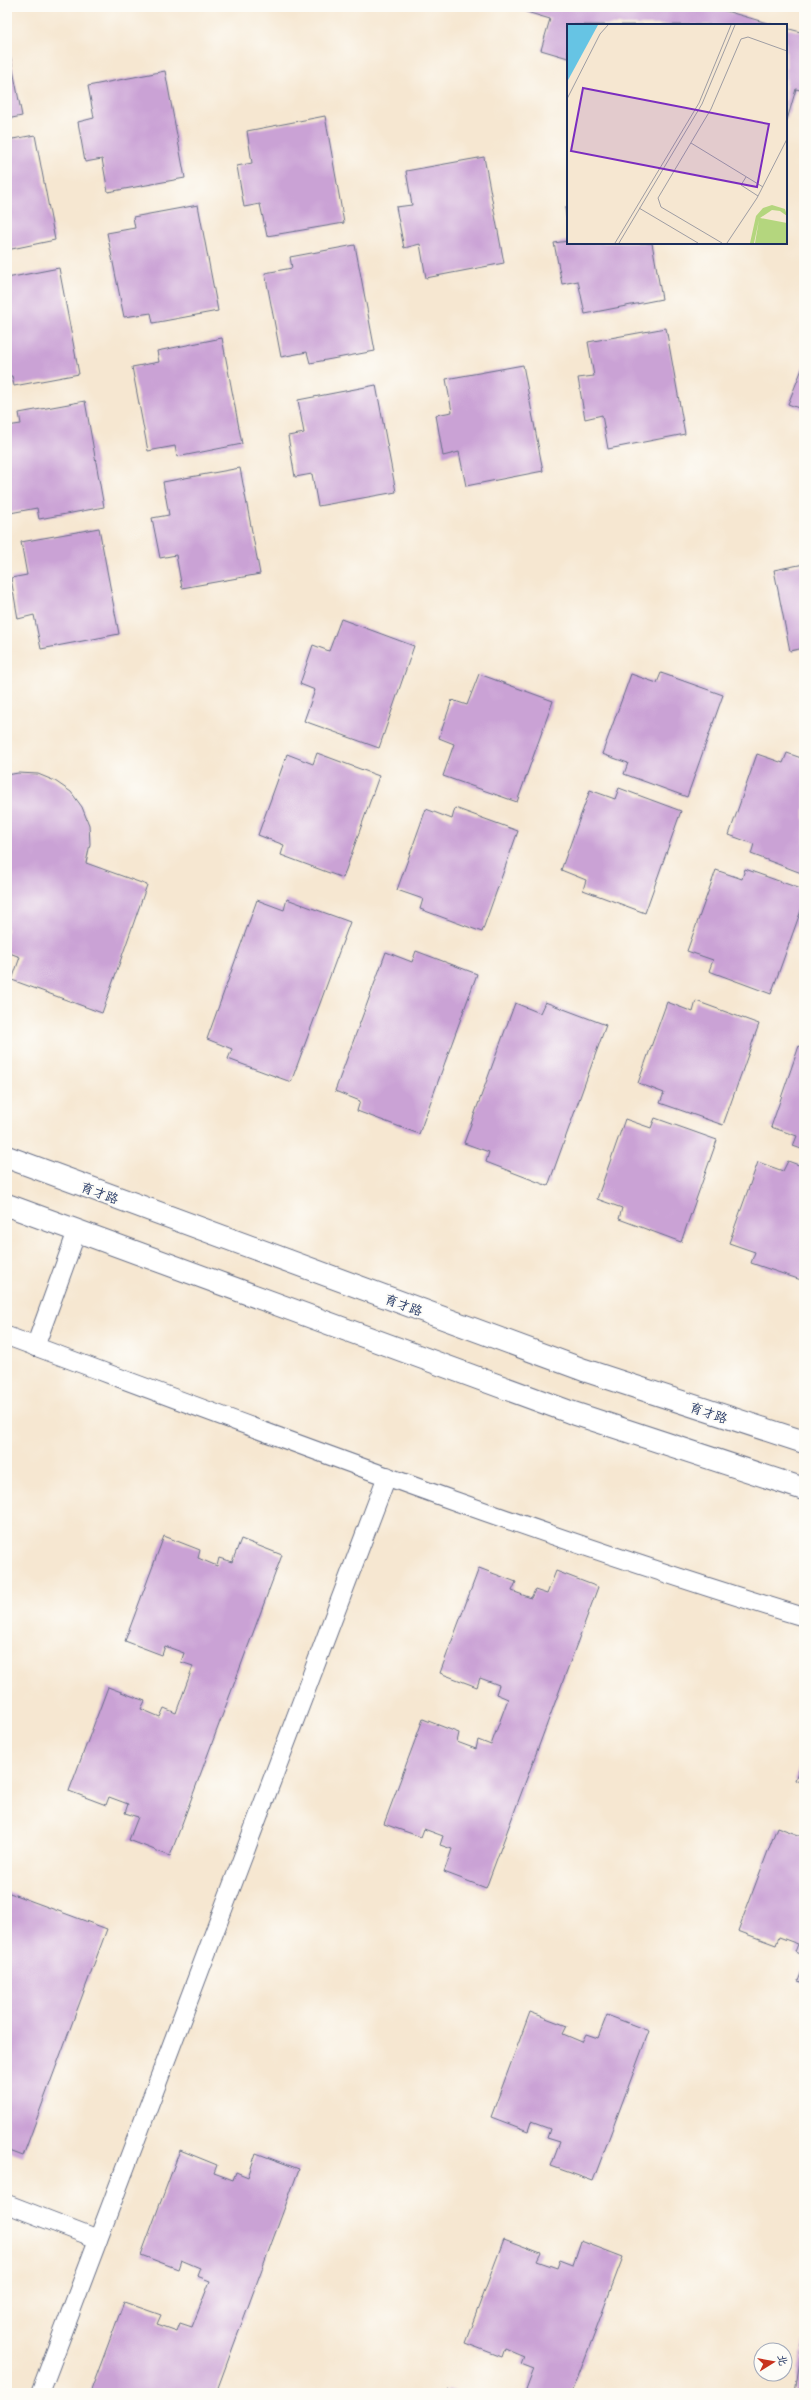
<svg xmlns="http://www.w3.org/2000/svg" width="811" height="2400" font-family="'Playpen Sans','LXGW WenKai TC',sans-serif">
<rect width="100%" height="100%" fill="#fdfcf7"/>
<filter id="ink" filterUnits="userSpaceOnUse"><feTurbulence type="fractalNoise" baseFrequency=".025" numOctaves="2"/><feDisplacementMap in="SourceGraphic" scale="8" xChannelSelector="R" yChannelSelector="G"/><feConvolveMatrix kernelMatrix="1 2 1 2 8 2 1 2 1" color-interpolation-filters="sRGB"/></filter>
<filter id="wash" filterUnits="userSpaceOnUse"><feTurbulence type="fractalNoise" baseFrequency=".012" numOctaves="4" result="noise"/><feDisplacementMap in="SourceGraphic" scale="16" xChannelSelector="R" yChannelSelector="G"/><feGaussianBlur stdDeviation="0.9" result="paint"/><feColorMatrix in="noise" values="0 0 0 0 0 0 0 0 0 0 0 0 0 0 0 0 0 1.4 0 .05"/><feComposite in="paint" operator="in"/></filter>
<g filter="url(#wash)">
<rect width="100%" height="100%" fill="#f6e7d1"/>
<g id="blocks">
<!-- building -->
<g fill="#caa2d5">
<polygon points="510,7 712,7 774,25 568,25 568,58 541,50 550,19"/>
<polygon points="786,28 804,33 804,91 796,89 787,120"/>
<polygon points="7,39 22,116 7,119"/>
<polygon points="165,71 185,178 108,192 102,159 85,162 78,122 94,118 88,86"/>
<polygon points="325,116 344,223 267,236 260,204 244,207 237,166 252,163 247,131"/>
<polygon points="35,135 55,240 7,250 7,140"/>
<polygon points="484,157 504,263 426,278 420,244 404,248 396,207 412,205 406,171"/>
<polygon points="198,205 218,311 153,323 151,313 124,317 107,233 135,228 133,217"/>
<polygon points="568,207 568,222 567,222 565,208"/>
<polygon points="568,241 568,243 652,243 662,299 585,314 578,281 562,284 554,243"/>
<polygon points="355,245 375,351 310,363 307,352 281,357 265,273 292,268 290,257"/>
<polygon points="59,268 79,374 14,386 12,376 7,376 7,278"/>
<polygon points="666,328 685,434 608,449 602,415 585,419 578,378 594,376 588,342"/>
<polygon points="222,338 242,444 177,457 175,446 148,451 132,367 159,362 157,351"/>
<polygon points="804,364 804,410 788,404"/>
<polygon points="523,365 543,471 466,486 459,452 443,456 436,415 452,412 446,379"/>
<polygon points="376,385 396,492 318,506 312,474 295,477 288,436 304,433 298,400"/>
<polygon points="85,401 104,507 39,519 37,508 10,513 7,496 7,426 21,424 19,413"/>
<polygon points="240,468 260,574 182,588 176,555 160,558 152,518 169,515 163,482"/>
<polygon points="99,528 119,634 41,649 34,615 18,619 11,578 27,575 21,542"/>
<polygon points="804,564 804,648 790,651 774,570"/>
<polygon points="341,619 414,646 379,748 304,721 315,690 300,684 313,645 329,651"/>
<polygon points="661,673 723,695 687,797 624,774 628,763 602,754 631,674 657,683"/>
<polygon points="479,674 553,701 517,802 443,776 454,744 439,738 452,700 467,705"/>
<polygon points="317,753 379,776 343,878 281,855 284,845 258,835 287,754 313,764"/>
<polygon points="787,753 804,759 804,874 751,854 754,844 729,835 757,754 783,763"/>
<polygon points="18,773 38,774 55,781 71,792 82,807 89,825 90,844 86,863 147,885 102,1013 12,980 20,957 7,952 7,775"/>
<polygon points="619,788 681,811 645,913 583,890 586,880 561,870 590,790 615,799"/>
<polygon points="455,808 518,831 482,932 420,909 423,899 397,890 426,809 452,819"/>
<polygon points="745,869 804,890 804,902 771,994 709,971 713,960 687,951 716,870 742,879"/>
<polygon points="287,899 350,922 291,1082 228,1059 232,1049 207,1039 257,900 284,910"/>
<polygon points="416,951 477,974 419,1134 357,1111 360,1101 335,1091 386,952 412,962"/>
<polygon points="696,1001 759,1024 723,1125 660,1103 664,1093 638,1083 667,1002 693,1012"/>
<polygon points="545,1002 606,1025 548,1186 486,1162 489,1152 464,1143 515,1003 540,1013"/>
<polygon points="799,1046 804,1048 804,1150 793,1146 797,1136 771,1127"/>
<polygon points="655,1118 717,1140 681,1242 619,1219 622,1208 597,1199 625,1119 651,1128"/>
<polygon points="788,1161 804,1167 804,1281 751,1263 755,1252 729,1243 758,1162 783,1171"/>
<polygon points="164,1536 200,1550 198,1558 217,1566 219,1558 232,1562 241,1539 282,1555 170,1856 129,1840 138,1817 125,1813 128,1804 109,1797 106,1805 69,1791 108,1687 145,1701 141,1709 160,1717 164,1708 176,1713 193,1666 181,1662 184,1653 165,1646 162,1655 125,1641"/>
<polygon points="479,1568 516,1582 512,1591 531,1598 535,1590 547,1594 556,1571 598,1587 486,1888 444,1872 452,1849 440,1845 443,1836 424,1829 421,1837 384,1824 423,1719 459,1733 457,1742 476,1749 478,1740 491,1745 508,1699 496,1694 499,1685 480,1678 477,1687 440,1673"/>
<polygon points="804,1756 804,1784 795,1780"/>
<polygon points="777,1827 804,1837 804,1956 795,1952 798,1944 779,1937 776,1945 738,1931"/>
<polygon points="7,1892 107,1929 23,2156 7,2150"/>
<polygon points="804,1966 804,1983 798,1981"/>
<polygon points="530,2012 567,2026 563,2034 582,2042 586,2034 598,2038 607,2015 649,2031 593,2181 551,2166 560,2142 547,2138 550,2129 531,2122 528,2131 491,2117"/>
<polygon points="180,2150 217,2165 214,2173 233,2180 236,2172 248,2177 256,2153 299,2169 216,2393 90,2393 124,2302 161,2315 157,2324 177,2331 180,2323 192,2327 210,2281 197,2276 200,2268 181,2260 178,2269 141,2255"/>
<polygon points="504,2239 541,2253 537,2261 557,2268 560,2260 573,2265 581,2241 623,2257 572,2393 525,2393 534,2369 521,2364 524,2356 505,2348 502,2357 465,2343"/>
<polygon points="803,2340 804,2393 795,2393"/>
<polygon points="448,2390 457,2393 447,2393"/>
</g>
</g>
</g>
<g filter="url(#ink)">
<use href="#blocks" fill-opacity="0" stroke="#686f86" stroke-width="1"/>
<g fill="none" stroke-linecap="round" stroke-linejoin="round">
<!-- service casing -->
<g stroke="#686f86" stroke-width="20">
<g id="service">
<path d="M7,1336C271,1434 534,1535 804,1617"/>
<polyline points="35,1347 77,1231"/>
<polyline points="7,2204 98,2239"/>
<polyline points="40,2393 387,1476"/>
</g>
</g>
<!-- tertiary casing -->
<g stroke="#686f86" stroke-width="24">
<g id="tertiary">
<polyline points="7,1157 584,1370 804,1442"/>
<polyline points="7,1205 570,1412 804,1489"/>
</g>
</g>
<!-- service -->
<use href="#service" stroke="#fff" stroke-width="18"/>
<!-- tertiary -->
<use href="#tertiary" stroke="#fff" stroke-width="22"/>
</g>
</g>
<g text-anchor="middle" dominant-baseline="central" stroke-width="4" stroke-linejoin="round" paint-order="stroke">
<!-- street labels -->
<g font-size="13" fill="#1b2f5e" stroke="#fdfcf7">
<text transform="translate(100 1192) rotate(20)">育才路</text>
<text transform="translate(404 1304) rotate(20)">育才路</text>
<text transform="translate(709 1412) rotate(19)">育才路</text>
</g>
</g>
<!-- overview -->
<g transform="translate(567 24)">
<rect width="220" height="220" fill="#f6e7d1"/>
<path d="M205,181L218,185L220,192L213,187L205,186L193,194L220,199L219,219H188L192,196L187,219H183L189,192L196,184Z" fill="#b4d67e"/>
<path d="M0,1H31L0,58Z" fill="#66c4e4"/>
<path fill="none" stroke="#9e9da3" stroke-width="1" d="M0,75L33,10L41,1M124,119L196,163M179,153L174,161L191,172M72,184L131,219M48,219L132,79L164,1M52,219L135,80L168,1M155,219L94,183L91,174L144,85L174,15L181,13L220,27M160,219L190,174L220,115"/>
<path fill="#7b2cbf" fill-opacity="0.15" stroke="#7b2cbf" stroke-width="2" d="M16,64L202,100L190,163L4,127Z"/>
<rect width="220" height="220" fill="none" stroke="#1b2f5e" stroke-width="2"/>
</g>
<!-- margin -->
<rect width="811" height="2400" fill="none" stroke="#fdfcf7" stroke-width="24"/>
<!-- north arrow -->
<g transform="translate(773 2362) rotate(79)"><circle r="19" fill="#fdfcf7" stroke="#a3aaba"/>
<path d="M0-3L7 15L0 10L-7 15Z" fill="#c8321e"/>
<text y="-6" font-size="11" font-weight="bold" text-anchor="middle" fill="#1b2f5e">北</text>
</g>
</svg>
